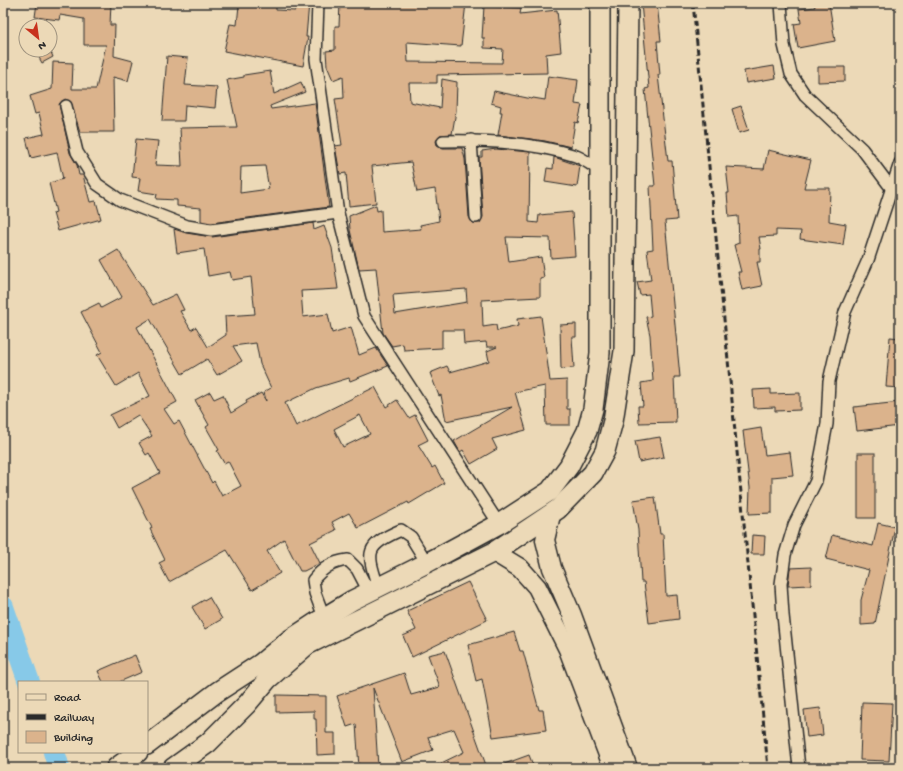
<svg xmlns="http://www.w3.org/2000/svg" width="903" height="771" font-family="'Gochi Hand',sans-serif">
<rect width="100%" height="100%" fill="#ecd9b7"/>
<filter id="ink" filterUnits="userSpaceOnUse"><feTurbulence type="fractalNoise" baseFrequency=".025" numOctaves="2"/><feDisplacementMap in="SourceGraphic" scale="8" xChannelSelector="R" yChannelSelector="G"/><feConvolveMatrix kernelMatrix="1 2 1 2 8 2 1 2 1" color-interpolation-filters="sRGB"/></filter>
<g filter="url(#ink)">
<g fill="none" stroke-linecap="round" stroke-linejoin="round">
<!-- river -->
<g stroke="#87c9e8" stroke-width="22">
<polyline points="3,607 29,682"/>
<polyline points="54,752 59,768"/>
</g>
</g>
<!-- building -->
<g fill="#dbb38c" stroke="#2b2b2b" fill-rule="evenodd">
<polygon points="37,3 111,3 110,25 115,25 114,56 133,61 128,81 113,77 114,132 80,132 71,102 65,99 59,104 70,153 77,165 79,175 83,175 90,202 96,201 101,219 58,231 53,213 56,212 49,183 63,179 57,152 31,158 26,138 44,134 39,113 35,114 30,96 52,89 53,62 73,63 72,89 96,89 106,45 84,45 84,19 60,15 59,20 35,17"/>
<polygon points="245,3 276,3 276,10 295,11 296,3 309,3 306,37 308,37 303,66 224,51 230,24 237,25 239,5 244,5"/>
<path d="M340,3H466L461,46L407,42L408,62L502,63L503,49L484,48V38H482L484,6L521,8L520,14L557,10L561,52L546,54L547,73L437,75V83H409L410,102L440,108L442,79L457,82L456,111L452,134L440,135L436,141L437,145L443,148H462L465,159L469,217L473,223H480L483,217L479,157H482V151L496,149L530,152L529,222L538,223L539,215L572,212L575,256L551,258L550,238L506,237L509,262L541,257L544,278L540,279V297L482,300L483,327L496,325L497,331L518,326L517,319L541,316L550,381L567,380V409H570V425H546L545,386L515,392L526,430L492,439L497,449L471,464L463,450L460,452L454,441L512,407L446,421L441,395L439,396L430,373L447,366L450,372L489,361L487,351L497,347H487L486,342L464,344L463,330H442V348L404,350L403,344L392,346L383,333L376,268L359,269L350,230L349,216L376,205L377,211L381,210L382,232L421,229L420,225L439,221L435,189L417,192L411,162L372,166L376,203L349,206L346,173L340,174L335,146L342,145L335,99L344,98L343,76L333,80L327,66L326,51L335,50V26H339ZM466,289L467,302L395,314L393,295Z"/>
<polygon points="641,3 657,3 661,41 657,41 660,75 658,75 668,161 672,161 677,220 665,221 680,377 674,377 676,422 639,423 638,406 643,406 641,383 653,381 650,335 646,317 651,316 649,294 640,295 637,282 651,280 647,250 653,249 650,186 655,186 645,89 649,88"/>
<polygon points="814,3 829,3 835,41 798,48 794,24 801,23 799,9 815,7"/>
<polygon points="35,50 50,50 53,57 42,63"/>
<polygon points="167,56 188,58 185,85 217,87 215,108 185,105 184,121 162,121"/>
<polygon points="774,66 776,78 746,83 744,71"/>
<polygon points="818,67 845,67 845,81 818,82"/>
<path d="M270,71L274,94L301,82L305,92L270,106L271,109L315,103L329,207L211,223L201,221V208L177,206V200L156,199L157,194L138,191L140,178L132,177L136,139L158,141L155,165L182,166L180,128L237,127L227,80L244,77V75ZM265,166L269,189L240,193L241,167Z"/>
<polygon points="548,76 578,80 575,104 582,105 578,123 575,122 571,147 545,141 498,135 502,112 500,112 501,106 491,103 494,91 532,99 533,98 545,100"/>
<polygon points="741,106 749,130 739,133 732,109"/>
<polygon points="768,150 811,160 804,188 830,188 829,221 846,224 843,245 800,239 801,231 776,230 776,236 759,237 761,249 760,249 760,262 757,262 762,286 742,290 738,272 741,272 734,245 739,243 738,216 729,217 727,193 729,193 726,167 764,169"/>
<polygon points="554,157 580,166 577,187 545,182 547,168 553,169"/>
<path d="M313,223L314,230L324,226L332,248L338,289L301,291L303,317L328,314L332,333L351,327L359,355L376,348L388,366L350,381L349,378L316,388L285,403L296,426L375,387L386,407L397,400L409,418L415,415L428,440L418,445L432,468L435,466L444,483L409,504L408,502L358,528L349,513L332,522L336,530L310,543L320,563L304,571H300L284,539L267,551L280,573L252,590L227,550L169,582L159,563L165,560L150,529L152,528L132,488L160,473L149,453L146,455L139,443L152,436L138,415L117,428L110,415L150,396L138,373L116,386L97,355L102,352L81,312L99,303L101,308L122,297L101,260L118,250L153,305L176,294L184,310L180,311L191,330L196,327L208,347L226,335L225,316L255,314L251,277L232,280L230,272L208,276L204,249L177,253L174,229L186,233L212,237ZM150,319L182,374L207,359L217,375L242,361L233,346L256,343L260,364L271,388L264,392L266,401L261,393L246,401L247,403L231,413L223,395L214,399L210,392L195,400L209,425L206,427L219,450L217,451L224,463L228,461L241,486L222,496L214,481L212,483L179,421L174,424L164,409L177,402L137,327ZM360,415L370,434L343,447L334,429Z"/>
<polygon points="576,324 576,337 572,337 574,368 561,369 560,325"/>
<polygon points="890,337 900,338 900,388 886,387"/>
<polygon points="771,389 771,394 800,393 800,410 775,411 775,407 754,408 753,390"/>
<polygon points="900,402 900,426 857,431 854,407"/>
<polygon points="761,428 765,455 790,452 793,475 772,477 772,513 749,514 750,488 743,431"/>
<polygon points="660,437 664,457 639,462 635,441"/>
<rect x="858" y="453" width="17" height="65"/>
<polygon points="655,497 660,534 663,534 666,596 677,595 679,619 649,623 644,582 641,582 638,530 633,500"/>
<polygon points="878,523 895,527 875,624 861,625 861,600 869,570 826,559 832,535 873,546"/>
<polygon points="752,535 765,536 764,554 751,554"/>
<polygon points="811,567 811,585 788,586 790,568"/>
<polygon points="468,582 487,620 412,657 403,636 416,630 407,611"/>
<polygon points="209,597 222,619 205,629 192,607"/>
<polygon points="514,632 520,651 523,651 539,710 543,710 546,730 493,737 482,679 476,681 468,645"/>
<polygon points="445,651 487,768 431,768 464,752 454,729 428,737 433,750 402,762 373,688 378,767 359,768 356,724 347,727 337,696 404,673 411,695 440,687 428,655"/>
<polygon points="135,655 142,672 119,682 103,682 98,671"/>
<polygon points="276,695 326,696 326,733 335,733 335,754 317,755 316,719 314,719 314,711 276,712"/>
<polygon points="862,702 892,703 889,761 860,760"/>
<polygon points="820,708 823,735 807,737 804,710"/>
<polygon points="529,755 534,768 497,768 496,767"/>
</g>
<g fill="none" stroke-linecap="round" stroke-linejoin="round">
<!-- minor casing -->
<g stroke="#2b2b2b" stroke-width="14">
<g id="minor">
<polyline points="318,3 316,59 338,213 364,316 499,524"/>
<polyline points="781,3 784,45 791,74 805,95 862,149 892,189"/>
<polyline points="66,106 77,152 97,184 120,200 187,226 211,230 338,213"/>
<polyline points="471,140 476,217"/>
<path d="M443,141C487,140 534,142 576,156C584,159 592,166 600,170"/>
<path d="M378,587C367,552 364,546 401,530L411,537L427,563"/>
<path d="M324,617L315,593L313,580C323,568 332,562 348,560L357,569L369,592"/>
<polyline points="799,768 783,615 781,584 785,555 794,525 816,481 827,424 829,381 845,312 868,260 900,163"/>
</g>
</g>
<!-- primary casing -->
<g stroke="#2b2b2b" stroke-width="21">
<g id="primary">
<polyline points="551,515 545,540 552,568 572,615 628,768"/>
<polyline points="494,552 520,568 537,587 568,649 613,768"/>
</g>
</g>
<!-- trunk casing -->
<g stroke="#2b2b2b" stroke-width="22">
<g id="trunk">
<polyline points="147,745 217,692 260,664 288,641 320,620 353,600 427,563 499,524 550,491 569,466 587,431 593,409 600,353 600,3"/>
<polyline points="116,768 138,752"/>
<polyline points="173,768 208,743 247,704 268,679 307,645 494,552 558,509 593,473 605,451 613,421 624,351 628,3"/>
</g>
</g>
<!-- minor -->
<use href="#minor" stroke="#ecd9b7" stroke-width="11"/>
<!-- primary -->
<use href="#primary" stroke="#ecd9b7" stroke-width="18"/>
<!-- trunk -->
<use href="#trunk" stroke="#ecd9b7" stroke-width="19"/>
<!-- rail -->
<polyline stroke="#2b2b2b" stroke-width="3" stroke-dasharray="6 3" stroke-linecap="butt" points="693,3 768,768"/>
</g>
</g>
<!-- margin -->
<rect width="903" height="771" fill="none" stroke="#ecd9b7" stroke-width="16"/>
<rect x="8" y="8" width="887" height="755" fill="none" stroke="#2b2b2b" stroke-width="1.5" filter="url(#ink)"/>
<!-- legend -->
<rect x="18" y="681" width="130" height="72" fill="#ecd9b7" stroke="#9f937f"/>
<rect x="26" y="694" width="20" height="6" fill="#ecd9b7" stroke="#9f937f"/>
<text x="54" y="701" font-size="12" fill="#2b2b2b">Road</text>
<rect x="26" y="714" width="20" height="6" fill="#2b2b2b" stroke="#9f937f"/>
<text x="54" y="721" font-size="12" fill="#2b2b2b">Railway</text>
<rect x="26" y="731" width="20" height="12" fill="#dbb38c" stroke="#9f937f"/>
<text x="54" y="741" font-size="12" fill="#2b2b2b">Building</text>
<!-- north arrow -->
<g transform="translate(38 38) rotate(151)"><circle r="19" fill="#ecd9b7" stroke="#9f937f"/>
<path d="M0-3L7 15L0 10L-7 15Z" fill="#c8321e"/>
<text y="-6" font-size="11" font-weight="bold" text-anchor="middle" fill="#2b2b2b">N</text>
</g>
</svg>
